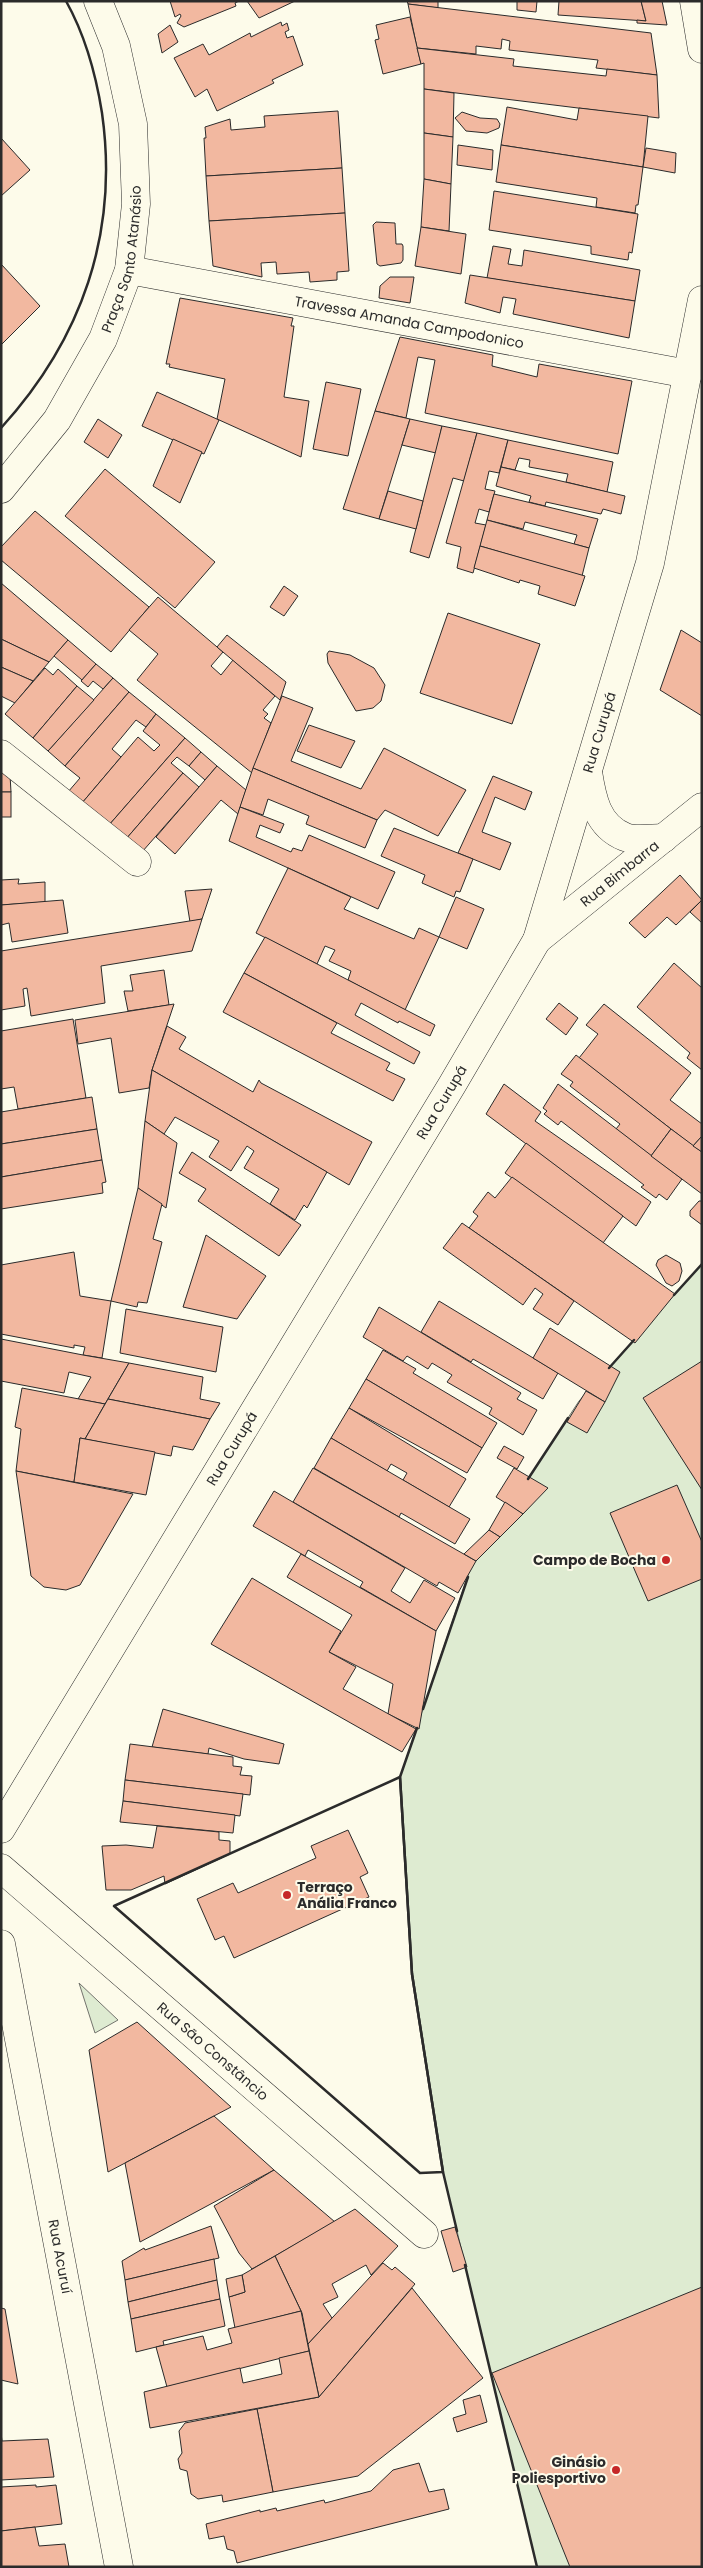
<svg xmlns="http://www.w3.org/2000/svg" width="703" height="2568" font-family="Poppins,sans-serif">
<rect width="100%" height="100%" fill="#fdfbea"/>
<!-- green -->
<g fill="#deebd1" stroke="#74746e">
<polygon points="702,1264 702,2567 537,2567 443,2172 412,1974 400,1777 471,1566 579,1401"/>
<polygon points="79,1983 118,2020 95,2033"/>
</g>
<!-- building -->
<g fill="#f2b8a0" stroke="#2b2b2b">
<polygon points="170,1 239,1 235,3 236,6 184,27 177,23 181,16 180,14 175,17"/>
<polygon points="247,1 295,1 259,18"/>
<polygon points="407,1 438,1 438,8 408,4"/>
<polygon points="517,1 537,1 536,12 517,10"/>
<polygon points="559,1 641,1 646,21 558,15"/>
<polygon points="641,1 662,1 667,25 637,23 637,20 646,21"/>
<polygon points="408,4 651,33 657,75 596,68 598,60 509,50 510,41 502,39 501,49 476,46 476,54 417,48"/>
<polygon points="410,17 421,64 383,74 375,40 379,39 376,25"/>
<polygon points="281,22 282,26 287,23 289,30 285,32 287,38 293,36 303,65 272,80 274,83 217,111 207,89 195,97 174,58 203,44 209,55 250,33 251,37"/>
<polygon points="170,25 178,42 162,53 158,34"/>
<polygon points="417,48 514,59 513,66 606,76 607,69 657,75 659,118 424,89 424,63 421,64"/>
<polygon points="424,89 454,93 453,137 424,133"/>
<polygon points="507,107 577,120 579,108 648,116 643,167 501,145"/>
<polygon points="338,111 342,168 206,176 204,138 206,138 205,127 230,119 231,130 265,127 264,116"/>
<polygon points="462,112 480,118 497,119 500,124 499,128 487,133 466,131 455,118"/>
<polygon points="424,133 453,137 451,184 424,179"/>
<polygon points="1,138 30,170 1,196"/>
<polygon points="458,145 493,150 492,170 457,165"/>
<polygon points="501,145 643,167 638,205 636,205 635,213 596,207 597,198 496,182"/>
<polygon points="646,148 676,153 675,173 643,167"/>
<polygon points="342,168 345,213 209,221 206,176"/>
<polygon points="424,179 451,184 449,231 421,227"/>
<polygon points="494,191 638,214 632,253 629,252 628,260 591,254 591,246 489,230"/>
<polygon points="345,213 349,271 337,272 337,280 310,282 309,272 277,274 276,262 261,263 262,277 213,266 209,221"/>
<polygon points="376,222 395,223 396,244 402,244 403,246 403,260 401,263 380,266 377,264 373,225"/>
<polygon points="421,227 466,234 461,274 415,266"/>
<polygon points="493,246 511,249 508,264 522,266 524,250 640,270 635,301 487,278"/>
<polygon points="1,264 40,306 1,345"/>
<polygon points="470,275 635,301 629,338 513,314 516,299 503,297 500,313 465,303"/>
<polygon points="390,277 414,277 410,303 379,298 380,286"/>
<polygon points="180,298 293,318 291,326 294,326 284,397 309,401 301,457 217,419 225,379 169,367 170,364 166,364"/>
<polygon points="400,337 493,355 492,366 537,377 539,364 632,381 618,454 425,413 435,360 418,357 406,418 375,411"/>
<polygon points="326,382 361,389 348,456 313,449"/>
<polygon points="157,392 219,420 204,454 142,426"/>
<polygon points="375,411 410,419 379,519 343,509"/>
<polygon points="98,419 122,435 108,458 84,442"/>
<polygon points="410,419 442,426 436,453 402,445"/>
<polygon points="442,426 477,433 464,481 453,478 429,558 410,552"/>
<polygon points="477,433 508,440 499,473 489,471 485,489 495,491 489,512 479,509 475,523 486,525 473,573 457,568 461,547 446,543"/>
<polygon points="173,439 202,452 180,503 153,486"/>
<polygon points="508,440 613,462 607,492 566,482 568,474 529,467 530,460 519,458 515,470 501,467"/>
<polygon points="501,467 625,496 621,514 603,509 601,514 546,502 545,506 529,502 531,496 496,486"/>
<polygon points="105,469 215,562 175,608 65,516"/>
<polygon points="388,491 423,501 416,529 379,519"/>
<polygon points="494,494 598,519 589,548 574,544 577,535 525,522 523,529 487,520"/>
<polygon points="35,511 149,607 111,652 1,560 1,547"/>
<polygon points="487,520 589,548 582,576 480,546"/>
<polygon points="480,546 585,576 575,606 538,594 540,586 520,580 519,583 474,568"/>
<polygon points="1,583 68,640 49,662 1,639"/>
<polygon points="284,586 298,596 284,616 270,607"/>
<polygon points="158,597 223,652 211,666 221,675 233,660 275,696 263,710 268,714 264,718 271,723 252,773 137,680 158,654 129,630"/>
<polygon points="448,613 540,644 512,724 420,693"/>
<polygon points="681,630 702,643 702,716 660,690"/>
<polygon points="227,635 286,682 280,700 217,647"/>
<polygon points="1,639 49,662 33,681 1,667"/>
<polygon points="68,640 96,664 82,680 54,656"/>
<polygon points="329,651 350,655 374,668 385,685 381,701 373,708 356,711 328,663 327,654"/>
<polygon points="96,664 113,678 103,689 93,681 88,687 81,681"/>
<polygon points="1,667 33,681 15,703 1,696"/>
<polygon points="45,668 53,675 58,669 77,686 33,738 5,714"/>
<polygon points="113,678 129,692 65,766 48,751"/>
<polygon points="77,686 94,700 48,751 33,738"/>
<polygon points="129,692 156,714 146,727 136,720 112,749 121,757 82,803 68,792 80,778 65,766"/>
<polygon points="282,696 313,708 291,761 361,789 384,748 466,790 438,836 385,810 377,820 253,768"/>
<polygon points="156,714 185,738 109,825 82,803 138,737 154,751 160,745 143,731"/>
<polygon points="309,725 355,741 341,768 297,751"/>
<polygon points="185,738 201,752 189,766 177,757 171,763 183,773 126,839 109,825"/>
<polygon points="201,752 217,766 205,780 189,766"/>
<polygon points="1,764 10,775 11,792 1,792"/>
<polygon points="217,766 246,790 238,814 221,800 175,854 156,837"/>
<polygon points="253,768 377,820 365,848 306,824 309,816 268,799 263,815 240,807"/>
<polygon points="183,773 199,787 142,852 126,839"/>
<polygon points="493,776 532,792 525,810 495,797 482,832 511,843 500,870 458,853"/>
<rect x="1" y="792" width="10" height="25"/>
<polygon points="240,807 284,824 280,833 260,825 256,837 291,852 293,848 302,851 309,835 395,872 378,909 229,841"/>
<polygon points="394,828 473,859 460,892 456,891 454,897 422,883 425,875 381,856"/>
<polygon points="288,868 351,897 344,909 414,939 419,928 439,937 405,1010 348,980 351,971 329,961 335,950 325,946 317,964 256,933"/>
<polygon points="680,875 702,900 676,925 667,917 645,938 629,923"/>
<polygon points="19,879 18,884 45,882 45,902 1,905 1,880"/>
<polygon points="212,889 202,919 190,922 185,891"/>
<polygon points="456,897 484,909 467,949 439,937"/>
<polygon points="63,900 68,933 12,942 9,923 1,925 1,905"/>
<polygon points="702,900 702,923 690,912"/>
<polygon points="202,919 192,951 101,966 105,1003 31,1016 27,988 23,989 25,1006 1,1010 1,951"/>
<polygon points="265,937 435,1025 430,1036 399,1021 398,1023 361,1003 355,1015 420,1052 414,1064 244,973"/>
<polygon points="674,963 702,988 702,1070 687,1058 690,1053 637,1007"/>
<polygon points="164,970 169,1005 128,1011 124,991 133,991 130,975"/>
<polygon points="244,973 337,1023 331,1033 390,1063 386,1070 405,1079 393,1101 223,1012"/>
<polygon points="559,1003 578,1018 566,1035 546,1019"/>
<polygon points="174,1004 152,1070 149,1088 119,1093 111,1038 78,1044 75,1020"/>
<polygon points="604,1004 691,1073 670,1100 702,1124 702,1136 693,1146 579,1058 598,1034 586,1025"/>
<polygon points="73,1019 86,1098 18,1109 14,1087 1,1089 1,1031"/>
<polygon points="167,1026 186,1037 179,1049 253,1092 259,1080 261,1083 372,1142 349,1185 152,1070"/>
<polygon points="576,1055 671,1129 651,1156 616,1129 620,1124 570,1086 573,1082 561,1074"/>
<polygon points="152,1070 327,1172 307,1208 304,1205 295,1220 270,1204 279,1189 244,1168 254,1151 247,1146 231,1171 209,1157 219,1141 175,1117 164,1134 145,1121"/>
<polygon points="504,1084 541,1112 535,1121 651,1202 636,1226 486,1114"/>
<polygon points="558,1084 682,1179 667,1200 659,1194 656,1198 641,1187 644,1185 561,1121 558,1125 544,1114 547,1111 543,1108"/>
<polygon points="92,1097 97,1129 1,1144 1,1112"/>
<polygon points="145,1121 177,1143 166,1208 138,1188"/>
<polygon points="97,1129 102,1160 1,1177 1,1144"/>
<polygon points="671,1129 702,1152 702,1194 651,1156"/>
<polygon points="702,1136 702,1152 693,1146"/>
<polygon points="526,1143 623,1216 603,1243 505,1173"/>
<polygon points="192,1152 301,1225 279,1256 198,1201 206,1189 179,1173"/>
<polygon points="102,1160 106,1182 102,1183 103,1193 1,1209 1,1177"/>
<polygon points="512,1177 675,1294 635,1343 469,1228 478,1216 473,1212 488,1192 495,1198"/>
<polygon points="138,1188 162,1204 153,1239 162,1242 147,1303 138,1302 137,1307 111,1301"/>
<polygon points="699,1201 702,1201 702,1225 690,1216 690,1211"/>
<polygon points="462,1223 574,1301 558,1325 533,1309 543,1294 535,1288 523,1305 443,1248"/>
<polygon points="206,1235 266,1276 237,1319 183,1307"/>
<polygon points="74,1252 80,1296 111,1301 102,1358 83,1355 85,1347 74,1345 74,1348 1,1334 1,1265"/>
<polygon points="666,1255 680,1263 682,1271 679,1281 672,1286 666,1283 656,1265 658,1260"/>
<polygon points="439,1301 558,1373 543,1399 473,1359 471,1362 421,1332"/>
<polygon points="379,1307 521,1393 517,1399 537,1410 523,1435 489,1414 492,1408 447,1382 452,1375 432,1363 428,1369 407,1356 403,1361 363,1337"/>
<polygon points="126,1309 223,1327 216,1372 120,1353"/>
<polygon points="550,1328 620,1372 605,1402 533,1358"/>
<polygon points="1,1339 83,1355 129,1363 105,1404 78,1399 91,1377 69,1372 64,1393 1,1381"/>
<polygon points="383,1350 416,1369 413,1373 497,1423 482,1448 366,1379"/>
<polygon points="702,1361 702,1490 643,1398"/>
<polygon points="129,1363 203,1377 200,1399 220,1403 210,1419 108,1399"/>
<polygon points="366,1379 482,1448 467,1473 349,1408"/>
<polygon points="22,1388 105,1404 85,1439 80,1438 74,1482 16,1471 21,1429 15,1427"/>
<polygon points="586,1391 605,1402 587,1433 567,1422"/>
<polygon points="108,1399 210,1419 193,1450 173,1446 171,1456 85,1439"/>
<polygon points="349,1408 466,1479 449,1507 403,1480 407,1473 391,1464 387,1471 331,1438"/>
<polygon points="80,1438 155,1452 146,1495 74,1482"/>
<polygon points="331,1438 470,1519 455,1544 401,1513 399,1517 314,1468"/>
<polygon points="504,1446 524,1457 517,1469 497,1458"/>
<polygon points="313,1468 476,1561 458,1593 439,1582 437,1586 293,1502"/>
<polygon points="514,1468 548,1488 523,1514 496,1497"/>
<polygon points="16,1471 133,1494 80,1585 66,1590 44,1587 31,1576"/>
<polygon points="677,1485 702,1542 702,1579 648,1601 610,1513"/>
<polygon points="274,1491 405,1568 391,1591 410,1603 424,1580 455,1598 436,1631 360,1587 363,1582 308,1550 305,1556 253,1526"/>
<polygon points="505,1502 523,1514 500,1537 489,1530"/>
<polygon points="489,1530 500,1537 476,1561 464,1554"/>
<polygon points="301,1554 436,1631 419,1729 388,1714 393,1684 329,1652 352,1615 287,1577"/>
<polygon points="252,1578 341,1631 329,1652 356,1667 343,1689 416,1729 402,1752 211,1644"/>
<polygon points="163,1709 284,1744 279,1764 244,1759 209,1748 208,1754 152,1747"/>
<polygon points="130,1744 233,1757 233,1766 242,1767 240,1775 252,1776 250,1795 125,1780"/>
<polygon points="125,1780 243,1794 240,1816 123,1801"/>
<polygon points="123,1801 235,1815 233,1833 120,1822"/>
<polygon points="157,1826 219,1832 219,1840 230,1841 230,1854 165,1884 164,1876 131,1890 106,1890 102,1846 126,1845 153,1848"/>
<polygon points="348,1830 368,1873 360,1877 369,1897 234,1958 224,1936 215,1940 197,1899 233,1883 238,1893 316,1858 311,1846"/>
<polygon points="137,2022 231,2107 108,2172 89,2050"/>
<polygon points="214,2116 274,2170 140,2242 125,2163"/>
<polygon points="274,2170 335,2222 252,2269 239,2253 214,2206"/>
<polygon points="355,2209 398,2246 371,2275 366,2265 332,2284 338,2297 323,2304 332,2318 308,2344 302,2313 275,2256"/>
<polygon points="211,2226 219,2258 125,2280 122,2261 144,2248 145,2250"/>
<polygon points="455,2227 467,2267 453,2272 441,2231"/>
<polygon points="275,2256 301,2311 235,2328 229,2297 245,2292 242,2275"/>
<polygon points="214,2259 217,2280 128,2302 125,2280"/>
<polygon points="383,2263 392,2270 395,2267 415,2284 319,2397 308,2344"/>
<polygon points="242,2275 245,2292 229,2297 226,2279"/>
<polygon points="217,2280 220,2299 131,2319 128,2302"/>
<polygon points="702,2287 702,2567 570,2567 492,2373"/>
<polygon points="412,2288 483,2378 358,2476 273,2492 257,2409 319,2397"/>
<polygon points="220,2299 225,2326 163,2341 164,2345 136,2352 131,2319"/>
<polygon points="1,2308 5,2309 18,2384 1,2380"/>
<polygon points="301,2311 309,2351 167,2387 156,2347 203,2336 207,2350 232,2343 228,2329"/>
<polygon points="309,2351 319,2397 150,2428 144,2392 240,2368 243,2383 282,2374 279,2358"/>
<polygon points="480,2395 487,2422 457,2432 453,2418 466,2414 463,2400"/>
<polygon points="257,2409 273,2492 223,2502 222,2495 198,2499 191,2494 187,2471 180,2469 178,2459 182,2453 179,2431 185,2423"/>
<polygon points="1,2433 2,2441 48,2439 54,2477 1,2480"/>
<polygon points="419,2463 429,2492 444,2489 449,2509 237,2563 234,2551 227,2549 224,2536 209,2539 206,2524 260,2510 260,2512 276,2508 277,2511 324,2500 325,2503 371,2491 393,2470"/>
<polygon points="36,2485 36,2487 56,2485 62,2524 1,2531 1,2487"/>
<polygon points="35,2527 39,2546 65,2544 69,2567 1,2567 1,2531"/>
</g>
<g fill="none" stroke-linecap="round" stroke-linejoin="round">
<!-- minor casing -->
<g stroke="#2b2b2b" stroke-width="29">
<g id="minor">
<polyline points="694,1 702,49"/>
<path id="s1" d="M129,270L688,374"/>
<path id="s2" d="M1,489L57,420L103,339L129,270L136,204L133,124L116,46L98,1"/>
<polyline points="1,754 137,862"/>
<path d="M588,772C592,798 597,826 625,837C635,841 653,838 664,838"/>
<path id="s3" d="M537,940L702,807"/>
<path id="s4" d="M1,1829L452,1085L537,940L650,563L702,300"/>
<path id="s5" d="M1,1868L424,2234"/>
</g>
</g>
<!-- major casing -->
<g stroke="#2b2b2b" stroke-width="29">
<g id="major">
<path id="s6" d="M1,1944L119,2567"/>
</g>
</g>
<!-- minor -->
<use href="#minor" stroke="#fdfbea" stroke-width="28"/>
<!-- major -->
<use href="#major" stroke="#fdfbea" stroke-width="28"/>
<!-- wall -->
<g stroke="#2b2b2b" stroke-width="2.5">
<path d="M1,428C82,339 119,233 102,113C96,75 85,35 66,1"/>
<polyline points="674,1295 702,1264"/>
<polyline points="609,1368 634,1340"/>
<polyline points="528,1479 568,1418"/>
<polyline points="423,1709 468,1577"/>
<polyline points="417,1728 400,1777 412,1974 443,2172 457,2231"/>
<polygon points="400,1777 412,1974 443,2172 420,2173 114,1906"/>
<polyline points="465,2265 537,2567"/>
</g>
</g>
<!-- markers -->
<g fill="#c62828" stroke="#fdfbea" stroke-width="2">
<circle cx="666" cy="1560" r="5"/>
<circle cx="287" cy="1895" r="5"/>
<circle cx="616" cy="2470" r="5"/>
</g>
<g text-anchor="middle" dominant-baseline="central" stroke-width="4" stroke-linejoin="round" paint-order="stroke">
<!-- street labels -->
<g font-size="14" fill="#2b2b2b" stroke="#fdfbea">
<text stroke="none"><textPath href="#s2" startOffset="265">Praça Santo Atanásio</textPath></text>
<text stroke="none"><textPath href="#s1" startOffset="285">Travessa Amanda Campodonico</textPath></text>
<text stroke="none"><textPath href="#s4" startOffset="1255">Rua Curupá</textPath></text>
<text stroke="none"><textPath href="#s3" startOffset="106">Rua Bimbarra</textPath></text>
<text stroke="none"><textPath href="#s4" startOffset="850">Rua Curupá</textPath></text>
<text stroke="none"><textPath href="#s4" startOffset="445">Rua Curupá</textPath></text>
<text stroke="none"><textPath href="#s5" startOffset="280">Rua São Constâncio</textPath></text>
<text stroke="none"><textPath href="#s6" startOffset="318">Rua Acuruí</textPath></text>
</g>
<!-- poi labels -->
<g font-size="14" font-weight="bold" fill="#2b2b2b" stroke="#fdfbea" text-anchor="end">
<text x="656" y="1560">Campo de Bocha</text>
<text x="297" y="1887" text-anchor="start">Terraço<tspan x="297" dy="16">Anália Franco</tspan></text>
<text x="606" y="2462">Ginásio<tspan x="606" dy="16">Poliesportivo</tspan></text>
</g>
</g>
<!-- border -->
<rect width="703" height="2568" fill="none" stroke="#2b2b2b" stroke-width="5"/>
</svg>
